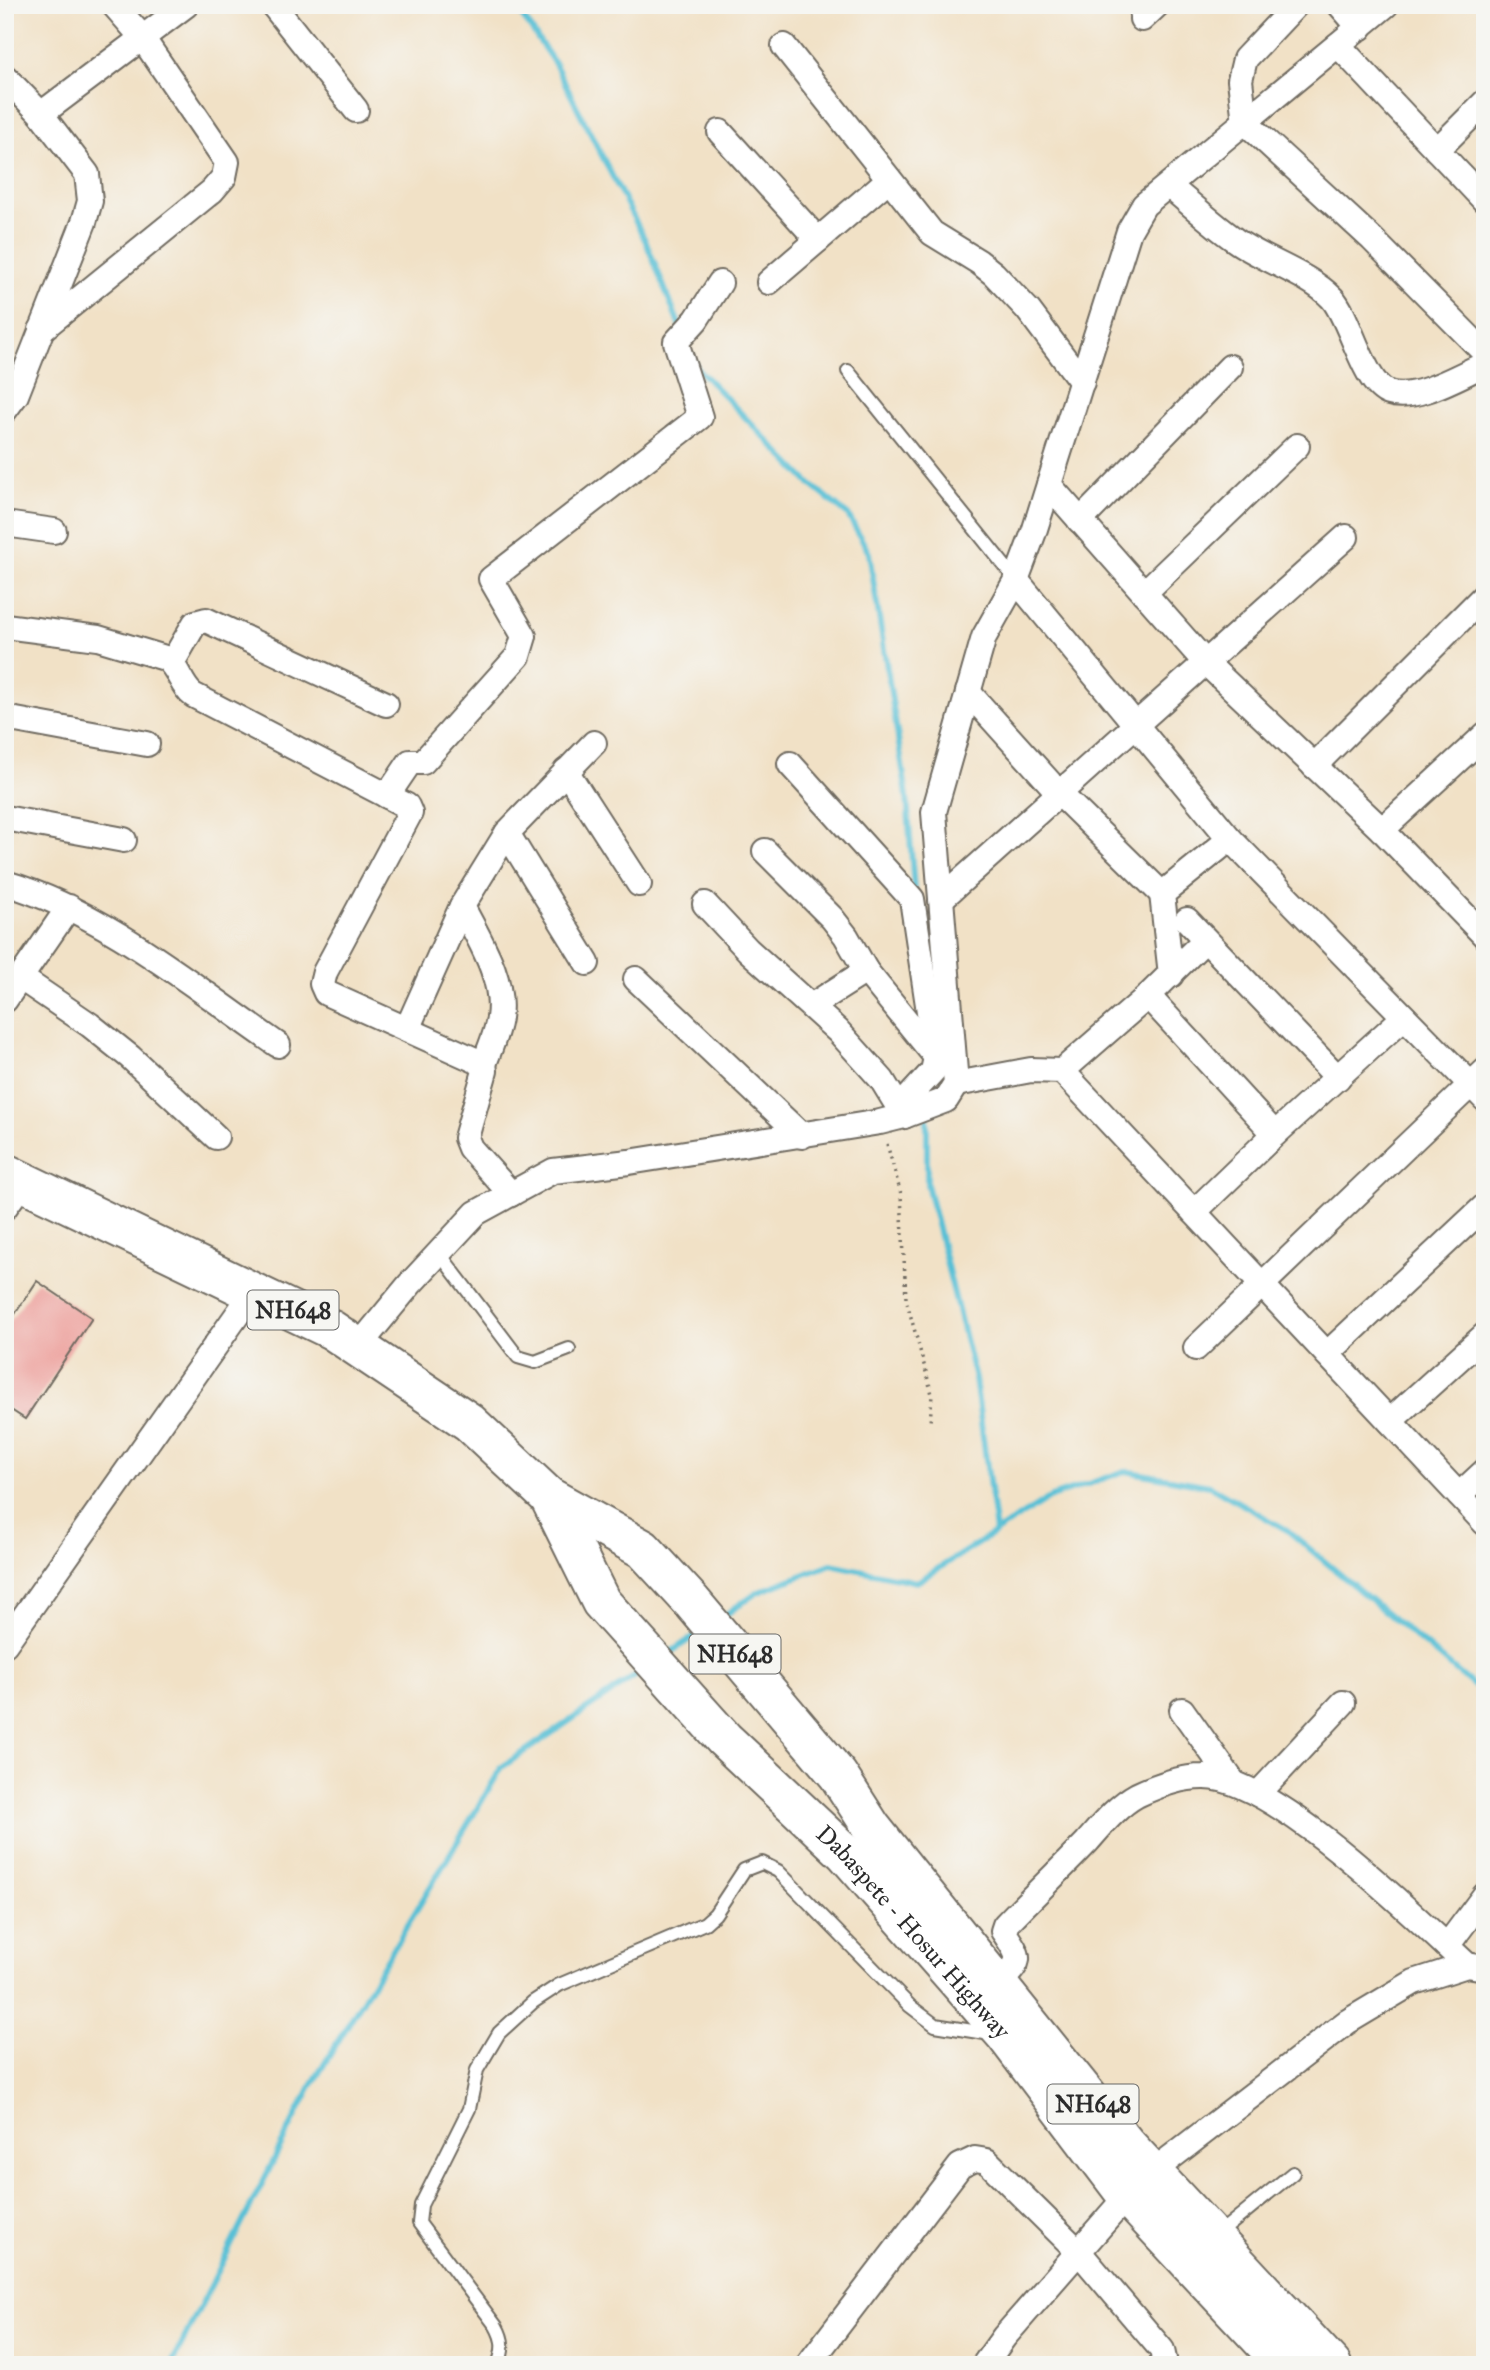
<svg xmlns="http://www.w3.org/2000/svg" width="1490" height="2370" font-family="'IM FELL Great Primer',serif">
<rect width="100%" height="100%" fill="#f6f6f2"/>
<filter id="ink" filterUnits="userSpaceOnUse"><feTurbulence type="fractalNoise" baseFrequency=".0143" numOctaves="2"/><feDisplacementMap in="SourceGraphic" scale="14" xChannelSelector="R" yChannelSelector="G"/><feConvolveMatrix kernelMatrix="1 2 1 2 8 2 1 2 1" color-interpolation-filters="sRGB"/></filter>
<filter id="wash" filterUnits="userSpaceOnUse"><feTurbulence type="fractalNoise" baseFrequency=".00686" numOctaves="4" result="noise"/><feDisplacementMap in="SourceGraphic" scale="28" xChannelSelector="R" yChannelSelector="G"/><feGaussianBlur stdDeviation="1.57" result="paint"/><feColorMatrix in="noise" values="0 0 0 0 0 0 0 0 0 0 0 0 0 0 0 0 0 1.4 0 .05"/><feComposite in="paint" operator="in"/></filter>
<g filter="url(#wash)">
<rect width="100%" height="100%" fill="#f1e1c6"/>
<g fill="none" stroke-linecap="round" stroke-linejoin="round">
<!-- stream -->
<g stroke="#58c0d5" stroke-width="6">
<polyline points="515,5 555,64 646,242 681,329"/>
<polyline points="694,361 696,367 810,484 848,515 869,553 907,796 914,890"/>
<polyline points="927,1114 927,1184 975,1379 996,1532"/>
<polyline points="722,1617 756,1593 831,1564 917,1582 1051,1497 1125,1471 1210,1486 1287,1530 1485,1695"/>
<polyline points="665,1656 702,1631"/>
<polyline points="171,2365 310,2088 502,1767 644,1670"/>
</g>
</g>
<g id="blocks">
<!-- building -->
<polygon fill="#eda19d" points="37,1281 92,1318 25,1419 5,1406 5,1329"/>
</g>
</g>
<g filter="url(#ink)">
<use href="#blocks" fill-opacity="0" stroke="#706b61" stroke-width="2"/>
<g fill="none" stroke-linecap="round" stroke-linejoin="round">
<!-- service casing -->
<g stroke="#706b61" stroke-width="16">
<g id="service">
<polyline points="848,371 1016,580"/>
<polyline points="439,1253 518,1357 535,1362 569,1349"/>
<polyline points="1217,2235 1293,2173"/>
<path d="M498,2365C504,2350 504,2340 496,2326L419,2223L421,2205L469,2109L477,2070L499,2033L533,2002L559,1985L705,1923L715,1914L744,1870L762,1863L778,1871L910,2006L935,2025L991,2034"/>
</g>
</g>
<!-- minor casing -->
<g stroke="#706b61" stroke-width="28">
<g id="minor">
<polyline points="273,5 356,110"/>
<polyline points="1296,5 1245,59 1240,80 1245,122 1372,239 1485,353"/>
<polyline points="1340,5 1360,28"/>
<polyline points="1142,19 1157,5"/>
<polyline points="1338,45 1485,201"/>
<polyline points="784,46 932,233 979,262 994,274 1028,310 1082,382"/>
<polyline points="5,77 41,114 87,174 90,201 84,222 16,395 5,410"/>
<polyline points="41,114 186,5"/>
<polyline points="720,132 818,240"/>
<polyline points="1437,150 1485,102"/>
<path d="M1169,186C1191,204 1212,224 1235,240C1263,260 1309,274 1332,298C1351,319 1363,384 1389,393C1416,402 1460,375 1485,364"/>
<polyline points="769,282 889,179"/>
<polyline points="41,330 212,191 224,177 227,162 141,36 114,5"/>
<polyline points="1049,485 1205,662 1382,830 1485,936"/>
<polyline points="1080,521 1230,367"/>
<polyline points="5,524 54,531"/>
<polyline points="1016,580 1230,839 1485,1099"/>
<polyline points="1144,593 1297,446"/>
<path d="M5,626L98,638L165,658C179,667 180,685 193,695L407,806L410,813L325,972L322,984L326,993L484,1064L485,1071L466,1138L470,1148L511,1194"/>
<polyline points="172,663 195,623 206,620 386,704"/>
<polyline points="968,692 1059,793 1162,894"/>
<polyline points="5,718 147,744"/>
<polyline points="790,764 912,899 936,1058 933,1071 899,1108"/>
<polyline points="1314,766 1485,595"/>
<polyline points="566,771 639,884"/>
<polyline points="387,796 410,762 423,762 518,656 524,636 491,579 700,417 676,342 696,320 720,283"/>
<polyline points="5,818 124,840"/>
<polyline points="1382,830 1485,735"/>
<polyline points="507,833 587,963"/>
<polyline points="765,851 832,918 846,936 866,971 936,1057"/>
<path d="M5,883C105,912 194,987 278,1045"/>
<polyline points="941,899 1346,537"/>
<polyline points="705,904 748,950 838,1031 882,1080 904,1116"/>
<path d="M462,906C479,940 505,978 499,1018C497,1033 489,1050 484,1064"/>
<polyline points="1187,920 1338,1078"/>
<polyline points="1171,975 1162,894 1230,839"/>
<polyline points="21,978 90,1025 130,1057 216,1137"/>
<polyline points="636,979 802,1136"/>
<polyline points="1148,996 1275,1134"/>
<polyline points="5,1000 69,907"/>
<polyline points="811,1006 866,971"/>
<polyline points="407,1029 462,906 507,833 594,743"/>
<polyline points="1062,1071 1148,996 1205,940"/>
<polyline points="956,1084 1031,1070 1062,1071 1485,1523"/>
<polyline points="5,1207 23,1182"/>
<polyline points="1194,1212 1275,1134 1404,1017"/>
<polyline points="358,1347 410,1284 476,1213 553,1171 629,1162 880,1122 904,1116 946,1100 956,1084 934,812 984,637 1016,580 1034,532 1129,231 1144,205 1386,5"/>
<polyline points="1196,1348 1485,1071"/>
<polyline points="1327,1354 1485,1206"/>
<polyline points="1390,1421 1485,1335"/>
<polyline points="1459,1495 1485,1471"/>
<polyline points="5,1644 254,1291"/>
<polyline points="1182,1710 1233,1782"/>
<polyline points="1258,1794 1343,1703"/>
<polyline points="1447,1946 1485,1895"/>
<path d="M998,1985C1022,1959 1023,1961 1003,1931L1005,1925C1032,1897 1060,1870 1087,1842C1102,1825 1117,1806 1137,1795C1156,1786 1182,1777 1203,1777C1272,1775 1416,1918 1467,1965"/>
<polyline points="808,2365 960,2166 975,2159 987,2161 1079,2252 1162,2350 1164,2359 1161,2365"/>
<polyline points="984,2365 1004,2337 1127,2196 1152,2172 1347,2022 1414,1982 1467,1965 1485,1968"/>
</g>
</g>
<!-- trunk casing -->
<g stroke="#706b61" stroke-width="42">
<g id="trunk">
<polyline points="5,1173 332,1330 469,1422 549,1497 643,1549 692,1602 838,1775 872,1828 1125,2143 1332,2365"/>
<path id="s1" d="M549,1497L601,1602L724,1739L845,1853L1006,2036L1127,2196L1285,2365"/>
</g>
</g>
<!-- path -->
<polyline stroke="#706b61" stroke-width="3.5" stroke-dasharray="2 5" stroke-linecap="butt" points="887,1144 901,1194 906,1299 932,1394 930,1424"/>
<!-- service -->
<use href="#service" stroke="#fff" stroke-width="12"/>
<!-- minor -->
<use href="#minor" stroke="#fff" stroke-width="24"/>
<!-- trunk -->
<use href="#trunk" stroke="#fff" stroke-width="38"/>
</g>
</g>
<g text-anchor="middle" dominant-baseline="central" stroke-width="6" stroke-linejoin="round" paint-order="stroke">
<!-- shield labels -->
<g fill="#f6f6f2" stroke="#686867" stroke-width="2">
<rect x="247.5" y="1290.5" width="91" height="39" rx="5"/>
<rect x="689.5" y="1634.5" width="91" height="39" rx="5"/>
<rect x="1047.5" y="2084.5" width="91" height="39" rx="5"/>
</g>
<g font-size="23" font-weight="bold" fill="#2b2b2b">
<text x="293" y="1310">NH648</text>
<text x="735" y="1654">NH648</text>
<text x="1093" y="2104">NH648</text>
</g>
<!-- street labels -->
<g font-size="24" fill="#2b2b2b" stroke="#f6f6f2">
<text stroke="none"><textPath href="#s1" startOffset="572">Dabaspete - Hosur Highway</textPath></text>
</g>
</g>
<!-- margin -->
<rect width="1490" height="2370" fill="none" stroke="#f6f6f2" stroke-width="28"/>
</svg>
